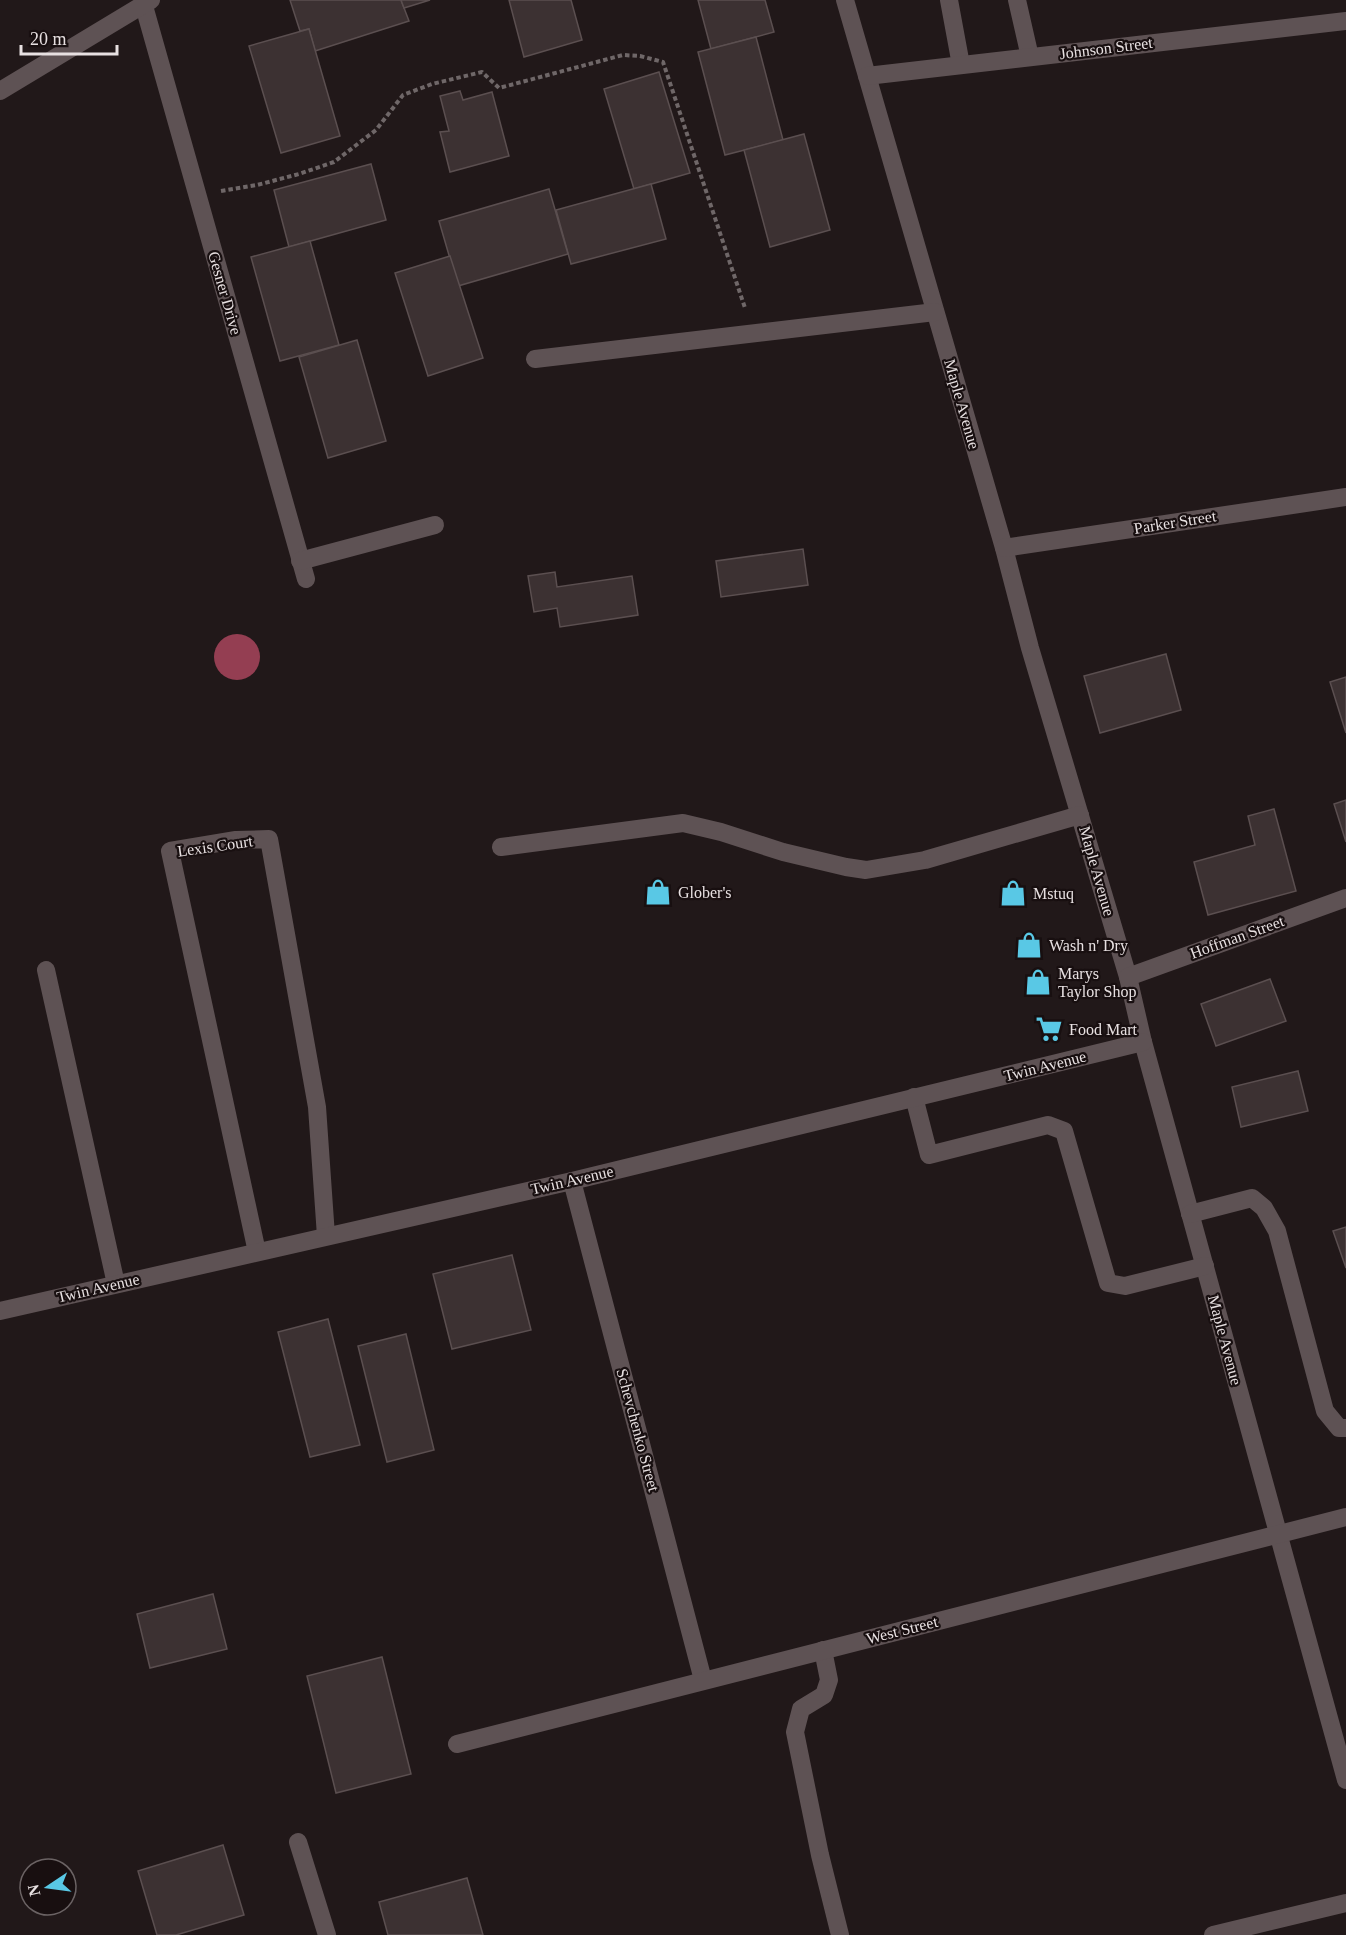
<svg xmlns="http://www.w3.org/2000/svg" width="1346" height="1935" font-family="'Times New Roman',serif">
<rect width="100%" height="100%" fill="#211819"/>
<!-- water -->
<circle fill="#943e52" cx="237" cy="657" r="23"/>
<!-- building -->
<g fill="#3c3132" stroke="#5b4f50" stroke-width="1.5">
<polygon points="290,0 401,0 409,21 315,51 309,29 300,31"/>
<polygon points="401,0 430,0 404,8"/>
<polygon points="509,0 571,0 582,40 524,57"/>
<polygon points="698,0 765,0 774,32 711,49"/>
<polygon points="309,29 340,136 281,153 249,46"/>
<polygon points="756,37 783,140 725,155 698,52"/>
<polygon points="659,72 690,173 634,189 604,89"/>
<polygon points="460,91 463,100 492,92 509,156 450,172 440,132 449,131 440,96"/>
<polygon points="804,134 830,230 770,247 744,150"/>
<polygon points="371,164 386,220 289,247 274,190"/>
<polygon points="651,184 666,239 571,264 556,210"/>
<polygon points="549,189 568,254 458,286 439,221"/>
<polygon points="310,241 339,345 280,361 251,257"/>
<polygon points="450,256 483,358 428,376 395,273"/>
<polygon points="357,340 386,441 328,458 299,357"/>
<polygon points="803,549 808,585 721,597 716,561"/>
<polygon points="555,572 557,587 632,576 638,615 560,627 557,608 534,612 528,576"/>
<polygon points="1166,654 1181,710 1100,733 1084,676"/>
<polygon points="1346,677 1346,733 1330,682"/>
<polygon points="1346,800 1346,842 1334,804"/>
<polygon points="1274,809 1296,891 1208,915 1194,862 1255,845 1248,816"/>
<polygon points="1270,979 1286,1021 1216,1046 1201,1004"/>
<polygon points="1298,1071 1308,1111 1241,1127 1232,1087"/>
<polygon points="1346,1227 1346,1268 1333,1231"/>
<polygon points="512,1255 531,1330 452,1349 433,1274"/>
<polygon points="328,1319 360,1445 310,1457 278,1332"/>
<polygon points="406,1334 434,1450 387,1462 358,1346"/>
<polygon points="213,1594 227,1649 150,1668 137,1614"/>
<polygon points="382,1657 411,1774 336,1793 307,1676"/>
<polygon points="223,1845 244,1915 176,1935 157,1935 138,1871"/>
<polygon points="467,1878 483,1935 388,1935 379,1902"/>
</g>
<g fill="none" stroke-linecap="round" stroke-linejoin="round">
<!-- path -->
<polyline stroke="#6f6768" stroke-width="4" stroke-dasharray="4.5 3" stroke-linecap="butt" points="221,191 257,185 299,174 334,162 376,130 403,95 432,84 482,72 499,88 623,55 640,56 663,62 745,308"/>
<!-- minor -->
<g stroke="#5e5254" stroke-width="18">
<polyline points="845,0 1004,548 1030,648 1128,977 1143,1042 1346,1780"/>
<polyline points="949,0 961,65"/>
<polyline points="1017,0 1030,57"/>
<polyline points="144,6 306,579"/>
<polyline points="867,76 1346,21"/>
<polyline points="0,91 151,0"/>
<polyline points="535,359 935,312"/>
<polyline points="1004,548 1346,497"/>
<polyline points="300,561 435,525"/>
<polyline points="501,847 683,823 721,832 783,852 846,867 866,870 925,860 1080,815"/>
<polyline points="46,970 116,1284"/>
<polyline points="1128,977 1346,898"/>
<polyline points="914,1097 929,1155 1048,1125 1064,1131 1108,1283 1125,1286 1205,1266"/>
<polyline points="572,1181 703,1680"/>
<polyline points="1190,1214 1252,1198 1264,1208 1277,1231 1325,1411 1339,1428 1346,1428"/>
<polyline points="257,1252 170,851 236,840 269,839 317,1107 326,1236"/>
<polyline points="0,1311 572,1181 1143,1042"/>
<polyline points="823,1650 829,1680 824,1695 801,1709 795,1732 820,1855 840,1935"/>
<polyline points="457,1744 1346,1517"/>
<polyline points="298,1842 327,1935"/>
<polyline points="1213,1935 1346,1903"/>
</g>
</g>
<!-- icons -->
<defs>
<g id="shop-bare" transform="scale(2.07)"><path d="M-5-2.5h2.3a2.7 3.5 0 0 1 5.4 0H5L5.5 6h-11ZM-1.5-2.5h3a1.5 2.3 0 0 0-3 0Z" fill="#59c8e5" stroke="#180f10" stroke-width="2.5" paint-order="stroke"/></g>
<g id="supermarket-bare" transform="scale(2.07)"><path d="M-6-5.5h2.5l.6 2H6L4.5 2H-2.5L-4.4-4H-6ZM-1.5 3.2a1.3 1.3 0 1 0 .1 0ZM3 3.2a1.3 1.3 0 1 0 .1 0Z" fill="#59c8e5" stroke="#180f10" stroke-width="2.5" paint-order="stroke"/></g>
</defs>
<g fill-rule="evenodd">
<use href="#shop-bare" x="658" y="892"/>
<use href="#shop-bare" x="1013" y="893"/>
<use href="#shop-bare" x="1029" y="945"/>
<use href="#shop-bare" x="1038" y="982"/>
<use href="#supermarket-bare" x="1049" y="1029"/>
</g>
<g text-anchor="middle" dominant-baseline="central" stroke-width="4.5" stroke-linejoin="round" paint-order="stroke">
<!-- street labels -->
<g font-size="16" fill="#e7e0e1" stroke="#180f10">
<text transform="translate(1106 48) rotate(-7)">Johnson Street</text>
<text transform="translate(225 293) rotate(74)">Gesner Drive</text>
<text transform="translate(962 404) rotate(74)">Maple Avenue</text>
<text transform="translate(1175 522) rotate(-9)">Parker Street</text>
<text transform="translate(215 846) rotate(-8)">Lexis Court</text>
<text transform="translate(1097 871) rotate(74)">Maple Avenue</text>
<text transform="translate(1237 937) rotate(-20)">Hoffman Street</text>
<text transform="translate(1045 1066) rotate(-14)">Twin Avenue</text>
<text transform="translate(572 1180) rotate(-13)">Twin Avenue</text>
<text transform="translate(98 1288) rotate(-13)">Twin Avenue</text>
<text transform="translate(1225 1340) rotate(75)">Maple Avenue</text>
<text transform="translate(638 1430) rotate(75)">Schevchenko Street</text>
<text transform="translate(902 1630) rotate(-14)">West Street</text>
</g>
<!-- poi labels -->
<g font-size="16" fill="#e7e0e1" stroke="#180f10" text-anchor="start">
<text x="678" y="892">Glober's</text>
<text x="1033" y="893">Mstuq</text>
<text x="1049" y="945">Wash n' Dry</text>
<text x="1058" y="973">Marys<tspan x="1058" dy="18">Taylor Shop</tspan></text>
<text x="1069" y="1029">Food Mart</text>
</g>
</g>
<!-- north arrow -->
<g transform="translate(48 1887) rotate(257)"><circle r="28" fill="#180f10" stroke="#6b6364" stroke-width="1.5"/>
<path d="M0-4.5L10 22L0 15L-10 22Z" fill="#59c8e5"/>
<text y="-9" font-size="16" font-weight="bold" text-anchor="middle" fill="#e7e0e1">N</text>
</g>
<!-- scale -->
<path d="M21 45v9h96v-9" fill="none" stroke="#e7e0e1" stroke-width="3"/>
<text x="30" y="45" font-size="18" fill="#e7e0e1" stroke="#180f10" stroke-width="4.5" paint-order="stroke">20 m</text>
</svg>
